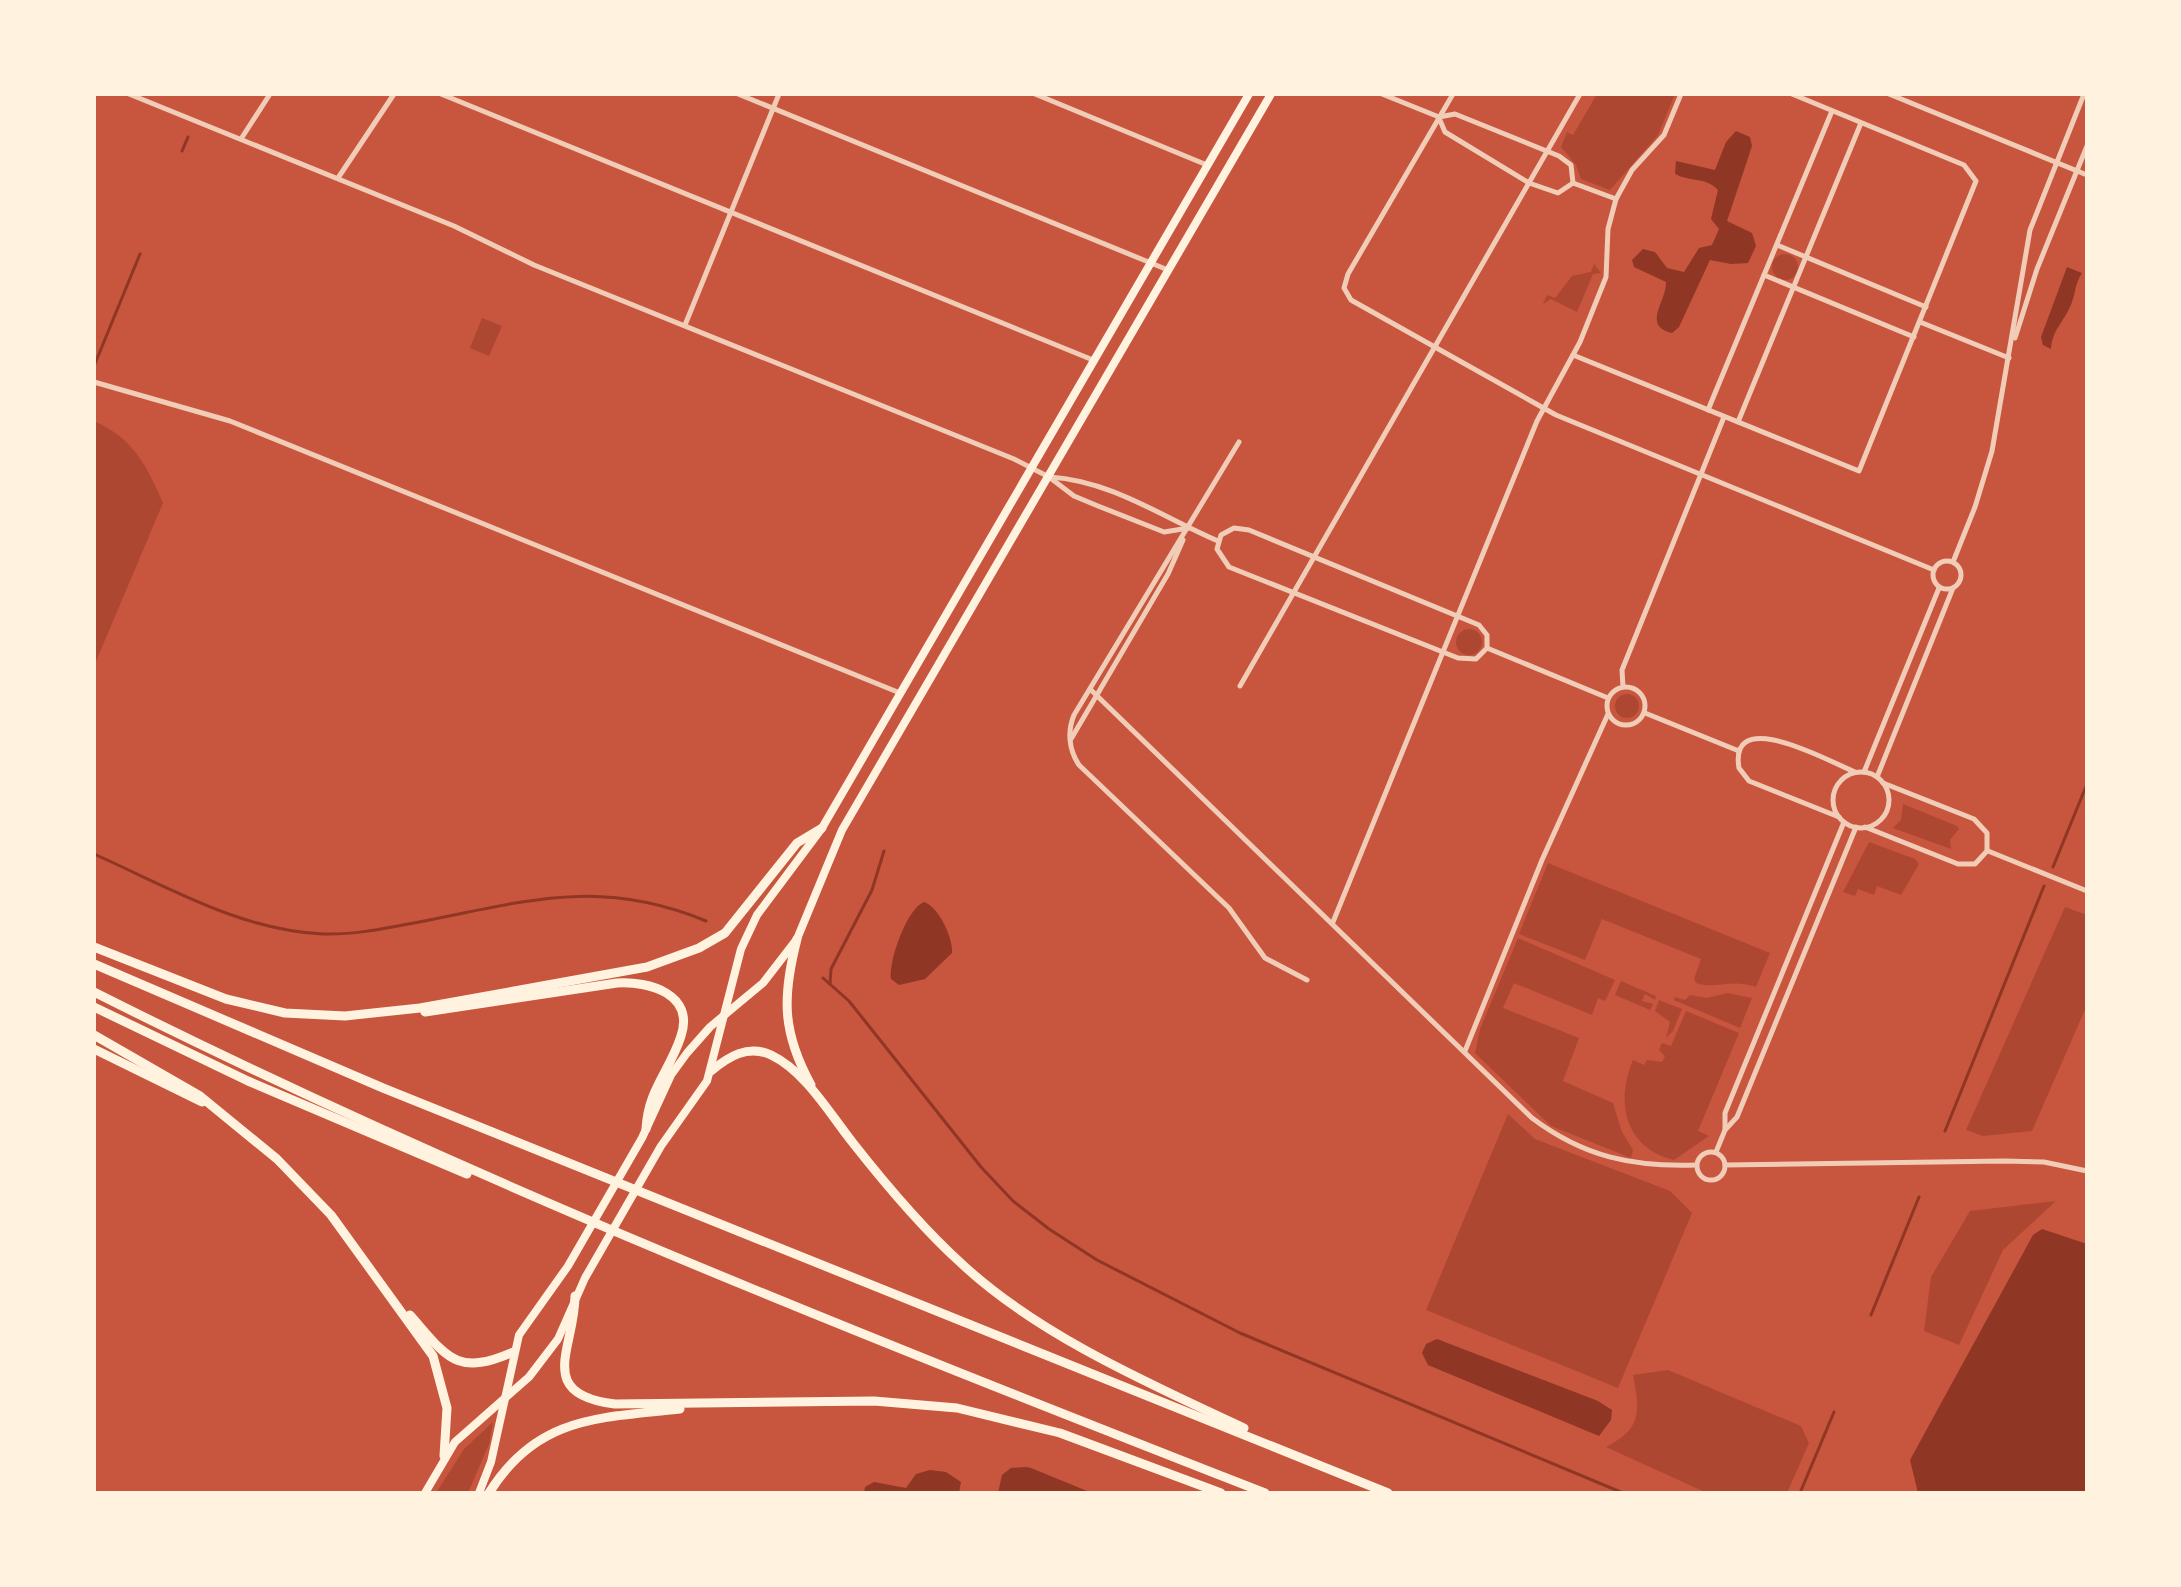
<svg xmlns="http://www.w3.org/2000/svg" width="2181" height="1587" font-family="Roboto,sans-serif">
<rect width="100%" height="100%" fill="#c8553d"/>
<!-- green -->
<g fill="#ae4732">
<polygon points="1597,94 1675,94 1658,135 1610,190 1581,179 1576,165 1561,147 1567,132 1573,135"/>
<circle cx="1785" cy="267" r="13"/>
<polygon points="1594,264 1601,273 1593,274 1577,312 1551,299 1543,304 1547,295 1555,298 1572,276 1591,272"/>
<polygon points="482,318 502,326 489,356 470,348"/>
<path d="M94,421C134,439 146,465 163,503L94,666Z"/>
<circle cx="1469" cy="642" r="13"/>
<circle cx="1627" cy="706" r="12"/>
<polygon points="1903,804 1957,826 1959,829 1950,840 1951,849 1893,828 1901,820"/>
<polygon points="1869,842 1915,859 1919,864 1901,895 1877,886 1874,895 1858,889 1855,896 1843,892"/>
<path d="M1548,863L1770,953L1756,987C1730,978 1716,990 1696,983L1694,979L1701,959L1602,919L1585,960L1519,934Z"/>
<polygon points="2065,907 2087,915 2087,1005 2032,1131 1983,1136 1966,1130"/>
<polygon points="1518,938 1615,980 1605,1001 1598,998 1592,1015 1514,983 1503,1008 1579,1038 1563,1081 1613,1103 1622,1132 1633,1150 1631,1158 1551,1126 1475,1053 1480,1029"/>
<polygon points="1621,981 1656,996 1655,1000 1645,994 1642,1001 1653,1004 1650,1010 1615,995"/>
<polygon points="1727,993 1752,998 1740,1028 1674,1000 1675,997 1685,1000 1690,995 1707,998"/>
<polygon points="1659,1000 1682,1009 1673,1031 1666,1038 1670,1022 1655,1011"/>
<path d="M1686,1011L1739,1033L1698,1131L1709,1136L1674,1160C1625,1148 1615,1103 1633,1060L1644,1065L1647,1060L1662,1062L1665,1056L1659,1050L1662,1043L1671,1046Z"/>
<polygon points="1508,1114 1535,1139 1670,1191 1692,1213 1618,1388 1426,1310"/>
<polygon points="2056,1201 2003,1250 1959,1345 1924,1331 1931,1277 1970,1211"/>
<path d="M1668,1370L1801,1426L1809,1443L1787,1493H1707L1606,1447C1642,1428 1640,1412 1633,1375Z"/>
<polygon points="493,1422 489,1444 468,1493 436,1493 464,1449"/>
</g>
<!-- water -->
<g fill="#8f3625">
<path d="M1736,131L1750,137L1752,146L1727,221L1752,233L1756,246L1748,263L1731,264L1710,260L1679,327L1672,333C1641,326 1667,301 1666,282L1634,267L1632,260L1643,249L1655,252L1667,268L1684,272L1699,248L1712,245L1719,229L1711,219L1718,190C1707,177 1690,182 1675,174L1676,161L1715,170L1726,142Z"/>
<path d="M2067,267L2082,273C2075,284 2076,291 2072,302C2066,320 2052,329 2051,349L2043,345L2041,337Z"/>
<path d="M924,902C939,907 953,938 952,953L925,979L899,985L891,979C888,962 907,908 924,902Z"/>
<polygon points="2042,1229 2087,1244 2087,1493 1918,1493 1910,1460 2033,1235"/>
<polygon points="1437,1339 1598,1401 1612,1410 1611,1420 1599,1436 1428,1365 1422,1353 1426,1344"/>
<polygon points="1026,1467 1031,1468 1092,1493 998,1493 1002,1475 1011,1468"/>
<polygon points="930,1470 946,1472 961,1482 959,1493 864,1493 865,1487 874,1482 906,1488 916,1474"/>
</g>
<g fill="none" stroke-linecap="round" stroke-linejoin="round">
<!-- stream -->
<g stroke="#8f3625" stroke-width="3">
<polyline points="182,151 188,137"/>
<polyline points="94,366 140,254"/>
<path d="M94,854C166,886 242,931 323,934C355,935 387,928 419,922C526,901 600,877 706,921"/>
<polyline points="2053,867 2087,784"/>
<polyline points="823,978 849,1001 981,1167 1013,1201 1049,1229 1097,1260 1240,1333 1623,1493"/>
<polyline points="830,984 831,969 872,890 884,851"/>
<polyline points="1945,1131 2044,886"/>
<polyline points="1871,1315 1919,1197"/>
<polyline points="1800,1493 1834,1412"/>
</g>
<!-- minor -->
<g stroke="#f1ccb7" stroke-width="5">
<polyline points="129,94 454,226 534,265 1014,459 1049,477 1074,496 1098,506 1164,532 1189,528"/>
<polyline points="441,94 1093,360"/>
<polyline points="738,94 1168,270"/>
<polyline points="1035,94 1207,165"/>
<polyline points="1382,94 1439,117 1455,114 1559,156 1571,165 1573,183 1558,193 1529,183 1445,132 1439,118"/>
<polyline points="1453,94 1348,274 1344,288 1351,300 1556,415 1934,570"/>
<polyline points="1889,94 2087,175"/>
<polyline points="241,139 270,94"/>
<polyline points="338,178 394,94"/>
<polyline points="1573,183 1616,199"/>
<polyline points="1777,245 1926,307"/>
<polyline points="1764,275 1914,337"/>
<polyline points="1920,322 2009,358"/>
<polyline points="685,325 779,94"/>
<polyline points="2015,338 2037,269 2087,146"/>
<polyline points="1573,355 1859,471 1976,181 1964,165 1792,94"/>
<polyline points="94,382 230,421 900,693"/>
<polyline points="1708,410 1832,111"/>
<polyline points="1738,422 1861,123"/>
<path d="M1239,442L1074,715C1067,732 1069,750 1079,765L1229,908L1265,958L1307,980"/>
<path d="M1050,477C1112,481 1162,517 1218,541"/>
<polygon points="1234,528 1249,530 1479,625 1487,635 1487,648 1476,659 1458,658 1229,567 1217,549 1221,535"/>
<circle cx="1947" cy="575" r="14"/>
<polyline points="1953,562 1975,507 1992,451 2030,230 2084,94"/>
<polyline points="1487,648 1608,698"/>
<polyline points="1240,686 1580,94"/>
<circle cx="1626" cy="706" r="19"/>
<polyline points="1623,687 1622,670 1724,417"/>
<path d="M1090,689L1532,1118C1584,1157 1632,1167 1696,1165"/>
<polyline points="1645,713 1739,751"/>
<polyline points="1071,739 1168,574 1183,540"/>
<polyline points="1864,772 1939,588"/>
<circle cx="1861" cy="800" r="28"/>
<polyline points="1877,777 1953,588"/>
<path d="M1839,817L1749,781L1739,768C1728,704 1832,763 1855,772"/>
<polyline points="1865,827 1958,864 1975,864 1987,851 1987,833 1974,819 1883,783"/>
<polyline points="1988,851 2087,891"/>
<polyline points="1333,922 1537,421 1580,342 1606,277 1608,229 1616,199 1632,170 1664,135 1681,94"/>
<polyline points="1465,1051 1542,860 1608,714"/>
<polyline points="1725,1129 1725,1113 1844,822"/>
<circle cx="1711" cy="1166" r="14"/>
<polyline points="1716,1152 1725,1130 1737,1117 1856,827"/>
<polyline points="1725,1165 2005,1161 2044,1162 2087,1171"/>
</g>
<!-- primary -->
<g stroke="#fff3e0" stroke-width="8">
<polyline points="425,1493 455,1442 529,1377 558,1339 585,1278 661,1146 707,1081 741,949 757,915 822,828 1249,94"/>
<polyline points="479,1493 491,1462 519,1335 568,1266 642,1138 671,1075 687,1053 710,1027 763,983 797,939 842,830 1271,94"/>
</g>
<!-- motorway -->
<g stroke="#fff3e0" stroke-width="9">
<path d="M797,939C782,997 782,1032 811,1085"/>
<polyline points="94,947 226,999 285,1013 345,1016 420,1008 647,967 699,948 725,933 797,843 822,828"/>
<polyline points="94,964 383,1088 1388,1493"/>
<path d="M94,992C473,1183 870,1338 1265,1493"/>
<polyline points="94,1007 248,1081 467,1174"/>
<path d="M425,1012L617,983C649,981 695,994 681,1036C670,1071 648,1089 646,1129"/>
<polyline points="94,1035 200,1096 277,1159 331,1215 433,1356 447,1408 444,1456"/>
<polyline points="94,1049 202,1102"/>
<path d="M711,1071C728,1057 748,1044 771,1055C805,1071 830,1114 853,1143C886,1185 922,1228 962,1264C1038,1335 1150,1384 1244,1428"/>
<path d="M575,1296C575,1348 534,1394 615,1404L874,1401L957,1408L1060,1433L1221,1493"/>
<path d="M410,1315C447,1357 456,1377 513,1352"/>
<path d="M489,1493C537,1416 599,1418 680,1409"/>
</g>
</g>
<!-- border -->
<rect width="2181" height="1587" fill="none" stroke="#fff3e0" stroke-width="192"/>
</svg>
